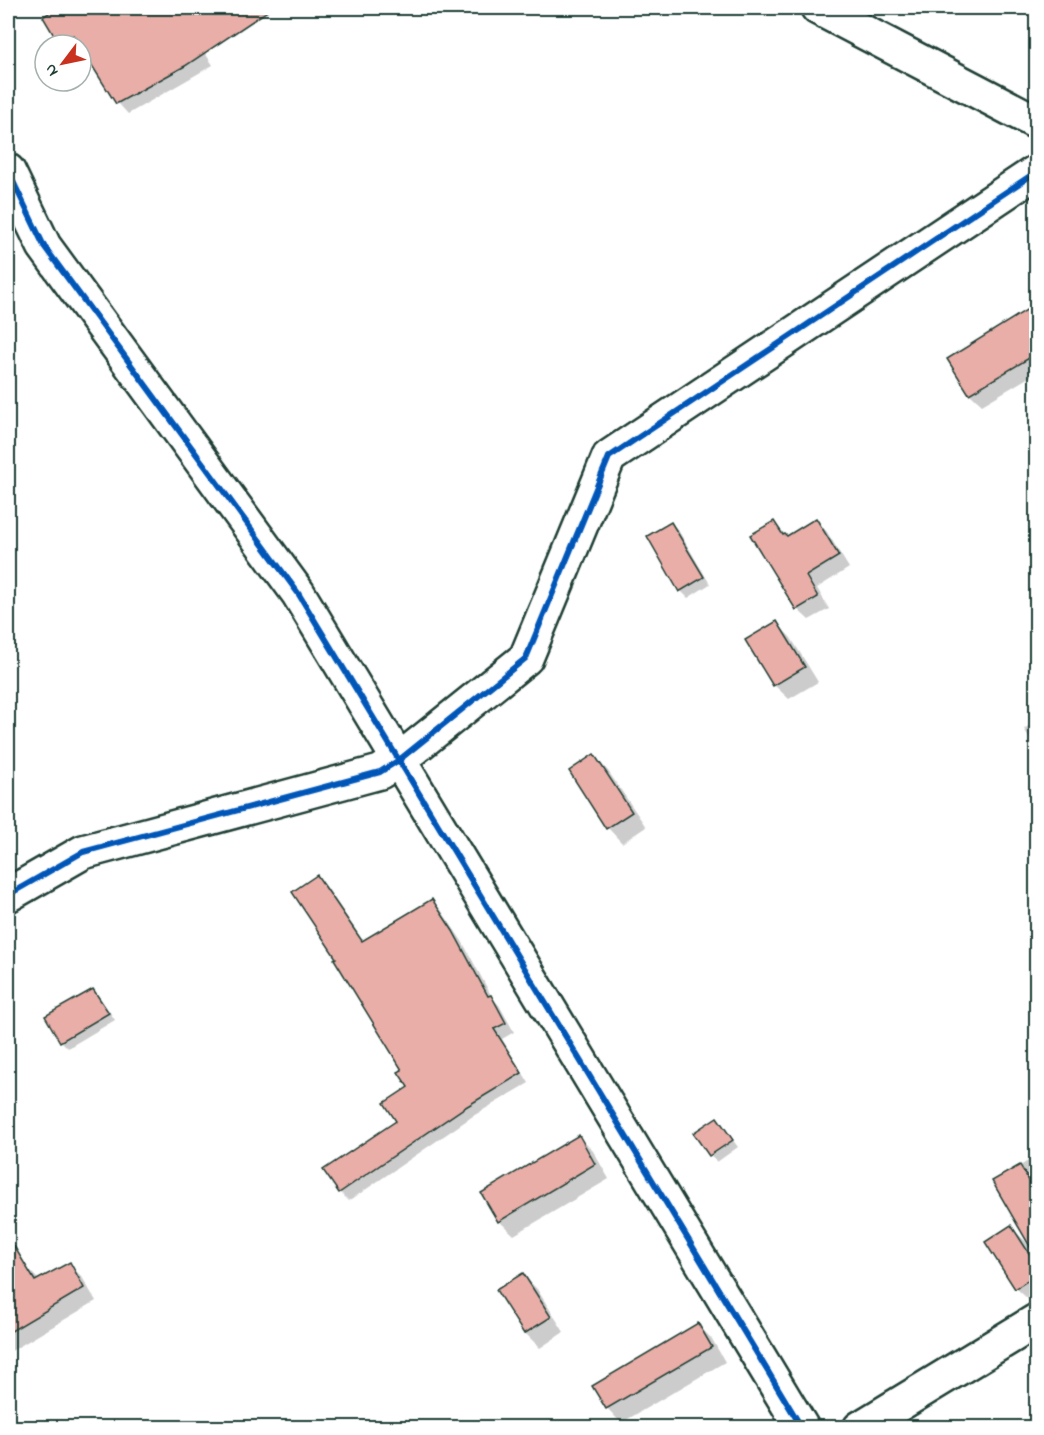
<svg xmlns="http://www.w3.org/2000/svg" width="1044" height="1435" font-family="'Indie Flower',sans-serif">
<rect width="100%" height="100%" fill="#fff"/>
<filter id="ink" filterUnits="userSpaceOnUse"><feTurbulence type="fractalNoise" baseFrequency=".0167" numOctaves="2"/><feDisplacementMap in="SourceGraphic" scale="12" xChannelSelector="R" yChannelSelector="G"/><feConvolveMatrix kernelMatrix="1 2 1 2 8 2 1 2 1" color-interpolation-filters="sRGB"/></filter>
<g filter="url(#ink)">
<!-- shadow -->
<g fill="#0003">
<polygon points="60,8 175,8 213,65 128,114 118,103 81,45 62,45 60,43 45,18"/>
<polygon points="1036,306 1036,373 982,405 970,394 949,360"/>
<polygon points="816,520 827,532 849,568 817,588 829,609 809,620 797,609 774,522 788,538"/>
<polygon points="671,523 678,530 710,584 688,598 681,591"/>
<polygon points="777,623 791,638 818,682 789,699 774,685"/>
<polygon points="1036,721 1036,748 1024,729"/>
<polygon points="594,756 608,771 646,827 622,843 608,828 571,771"/>
<polygon points="317,877 326,886 364,942 432,901 441,910 462,941 493,999 499,1005 514,1032 502,1039 529,1083 473,1116 349,1201 340,1192 398,1121 411,1088 404,1070 338,958"/>
<polygon points="93,991 100,998 115,1020 68,1048 61,1041"/>
<polygon points="717,1119 738,1147 717,1162 710,1155"/>
<polygon points="579,1137 593,1151 609,1179 514,1235 499,1221"/>
<polygon points="1036,1156 1036,1241 1035,1242 995,1182"/>
<polygon points="1011,1227 1026,1242 1036,1258 1036,1299 1031,1302 1016,1288"/>
<polygon points="69,1264 82,1277 96,1301 8,1353 8,1277 25,1266 39,1280"/>
<polygon points="523,1275 537,1289 564,1332 540,1348 525,1333 498,1290"/>
<polygon points="698,1325 712,1339 725,1362 621,1423 607,1408"/>
</g>
<!-- building -->
<g fill="#e9aea7" stroke="#1f3d34" stroke-width="1.5">
<polygon points="56,8 272,8 185,66 116,104 73,35 59,44 43,17"/>
<polygon points="1036,304 1036,354 969,394 947,359"/>
<polygon points="816,518 839,556 806,576 818,597 796,610 750,535 774,521 783,535 785,534 787,536"/>
<polygon points="671,522 704,577 679,592 647,536"/>
<polygon points="777,621 805,667 773,686 745,640"/>
<polygon points="594,754 632,812 606,829 569,771"/>
<polygon points="317,875 362,941 432,899 453,931 488,996 491,995 506,1023 494,1029 522,1073 464,1108 339,1193 323,1170 396,1121 384,1103 408,1087 398,1072 402,1070 334,959 336,958 292,892"/>
<polygon points="93,989 109,1013 60,1042 45,1016"/>
<polygon points="717,1117 733,1140 709,1156 693,1133"/>
<polygon points="579,1135 595,1164 498,1222 481,1193"/>
<polygon points="1020,1165 1036,1193 1036,1257 992,1181"/>
<polygon points="1011,1225 1036,1264 1036,1275 1015,1289 985,1242"/>
<polygon points="8,1236 35,1281 70,1262 84,1288 8,1333"/>
<polygon points="523,1273 551,1317 524,1334 496,1290"/>
<polygon points="698,1323 712,1347 606,1409 592,1386"/>
</g>
<g fill="none" stroke-linecap="round" stroke-linejoin="round">
<!-- street casing -->
<g stroke="#1f3d34" stroke-width="38">
<g id="street">
<polyline points="818,8 1036,122"/>
<polyline points="8,171 44,246 298,593 802,1428"/>
<polyline points="8,895 83,852 380,772 399,760 526,658 609,457 1036,172"/>
<polyline points="860,1428 1036,1321"/>
</g>
</g>
<!-- street -->
<use href="#street" stroke="#fff" stroke-width="33"/>
<!-- cycleway casing -->
<g stroke="#fff" stroke-width="10">
<g id="cycleway">
<polyline points="8,171 44,246 298,593 802,1428"/>
<polyline points="8,895 83,852 380,772 399,760 526,658 609,457 1036,172"/>
</g>
</g>
<!-- cycleway -->
<use href="#cycleway" stroke="#0057b8" stroke-width="6"/>
</g>
</g>
<!-- margin -->
<rect width="1044" height="1435" fill="none" stroke="#fff" stroke-width="30"/>
<rect x="15" y="15" width="1014" height="1405" fill="none" stroke="#1f3d34" stroke-width="2" filter="url(#ink)"/>
<!-- north arrow -->
<g transform="translate(63 63) rotate(238)"><circle r="28" fill="#ffffff" stroke="#a5b1ae" stroke-width="1.5"/>
<path d="M0-4.5L10 22L0 15L-10 22Z" fill="#c8321e"/>
<text y="-9" font-size="16" font-weight="bold" text-anchor="middle" fill="#1f3d34">N</text>
</g>
</svg>
